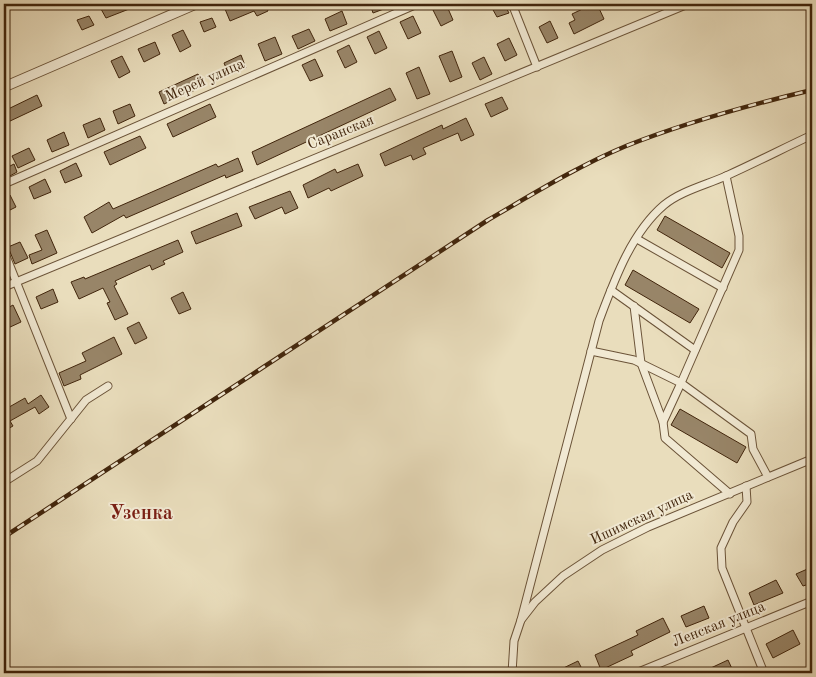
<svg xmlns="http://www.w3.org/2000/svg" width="816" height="677" font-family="'Old Standard TT',serif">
<rect width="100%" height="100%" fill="#e9ddbc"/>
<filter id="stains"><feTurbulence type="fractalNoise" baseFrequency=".004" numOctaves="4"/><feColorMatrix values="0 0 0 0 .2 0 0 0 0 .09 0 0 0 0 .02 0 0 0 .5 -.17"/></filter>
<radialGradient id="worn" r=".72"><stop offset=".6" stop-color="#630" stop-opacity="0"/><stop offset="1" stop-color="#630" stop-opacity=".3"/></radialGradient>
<!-- building -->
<g fill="#988568" stroke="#41250c">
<polygon points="113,4 142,4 106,18 101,9"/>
<polygon points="237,4 271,4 266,6 268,11 257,16 254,11 230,21 225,9"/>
<polygon points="370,4 397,4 373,13"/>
<polygon points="446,4 453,20 441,26 433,10"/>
<polygon points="504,4 509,13 497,17 492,8"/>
<polygon points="593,4 597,4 604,19 574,34 569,23 575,20 572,14"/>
<polygon points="342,11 347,24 330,31 325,19"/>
<polygon points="89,16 94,25 82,30 77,20"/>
<polygon points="413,16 421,33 408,39 400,22"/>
<polygon points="212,18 216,27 204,32 200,22"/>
<polygon points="550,21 558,38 547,43 539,27"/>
<polygon points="309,29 315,41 298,49 292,36"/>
<polygon points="183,30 191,46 180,52 172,35"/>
<polygon points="379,31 387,48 375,54 367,37"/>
<polygon points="275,37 282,54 265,61 258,44"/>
<polygon points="509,38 517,55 505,61 497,44"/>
<polygon points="155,42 160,54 144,62 138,49"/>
<polygon points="349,45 357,62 345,68 337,51"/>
<polygon points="452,51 462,77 450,82 439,56"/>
<polygon points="241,55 246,68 229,75 224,63"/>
<polygon points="122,56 130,72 119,78 111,61"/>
<polygon points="484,57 492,74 480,80 472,63"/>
<polygon points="315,59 323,76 310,81 302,65"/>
<polygon points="419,67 430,94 417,99 406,73"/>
<polygon points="198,74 204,86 164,104 159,92"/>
<polygon points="390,88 396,100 257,165 252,152"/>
<polygon points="37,95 42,106 8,122 4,111"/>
<polygon points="502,97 508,109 491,117 485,104"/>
<polygon points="130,104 135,116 118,124 113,111"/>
<polygon points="210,104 216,117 173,137 167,124"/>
<polygon points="100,118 105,130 88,138 83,125"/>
<polygon points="466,118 474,135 461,141 458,133 423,148 426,154 413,160 411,155 385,166 380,154 442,125 443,129"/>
<polygon points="64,132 69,145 52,152 47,140"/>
<polygon points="140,136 146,148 110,165 104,152"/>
<polygon points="29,148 35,160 18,168 12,156"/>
<polygon points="238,158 243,171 226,178 225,175 126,218 124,215 92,233 84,217 109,202 113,209 216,164 218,167"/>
<polygon points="76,163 82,176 65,183 60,171"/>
<polygon points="14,164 17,172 10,176 6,168"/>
<polygon points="358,164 363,176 331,191 329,188 308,198 303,185 335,169 337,173"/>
<polygon points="45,179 51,192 34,199 29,187"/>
<polygon points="290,191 298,208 285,214 282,207 255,219 249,207"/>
<polygon points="10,195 16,207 4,213 4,198"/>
<polygon points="237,213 242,226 196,244 191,232"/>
<polygon points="665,216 730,253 722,268 657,230"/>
<polygon points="47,230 57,253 32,264 29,255 42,250 35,235"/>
<polygon points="178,240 183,252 163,261 165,264 152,270 150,265 115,281 117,284 114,286 128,314 115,320 107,303 110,302 103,288 79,299 71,282 84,277 85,279"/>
<polygon points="20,242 28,258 15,264 8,247"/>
<polygon points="633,270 699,309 690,323 625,285"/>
<polygon points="53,289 58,302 41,309 36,297"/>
<polygon points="183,292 191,309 179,314 171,298"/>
<polygon points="13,305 21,322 8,328 4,318 4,310"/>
<polygon points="139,322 147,338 135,344 127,328"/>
<polygon points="114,337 122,354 80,375 81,379 64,386 59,373 86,361 82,353"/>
<polygon points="41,395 49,407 39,414 35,407 10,421 13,426 4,431 4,410 25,398 28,404"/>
<polygon points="680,409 746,447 737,463 671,425"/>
<polygon points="812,567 812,583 803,586 796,574"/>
<polygon points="776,580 783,593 754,605 749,593"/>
<polygon points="704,606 709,618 686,627 681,616"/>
<polygon points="663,618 670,632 631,651 633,655 601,670 595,655 638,635 636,631"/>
<polygon points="793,630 800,644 773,658 766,644"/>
<polygon points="728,660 734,673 700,673"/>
<polygon points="578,661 584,673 553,673"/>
</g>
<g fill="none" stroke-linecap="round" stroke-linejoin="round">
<!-- minor casing -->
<g stroke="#6b5338" stroke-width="9">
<g id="minor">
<polyline points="512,4 537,67"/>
<polyline points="726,176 739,236 739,250 681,383 751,434 753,449 768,477"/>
<polyline points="4,184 417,4"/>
<polyline points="637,239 723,288"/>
<polyline points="4,251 71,419"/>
<polyline points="4,287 688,4"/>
<polyline points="611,290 695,350"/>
<polyline points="634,306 641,363 663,422"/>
<polyline points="591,351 634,360 681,383 663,422 665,438 730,494"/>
<polyline points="4,482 37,461 86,400 108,386"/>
<polyline points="746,486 747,502 733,522 721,548 722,568 764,673"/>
<path d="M521,620L599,321C614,281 631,233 664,205C681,191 706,185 726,176C755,163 784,148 812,135"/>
<polyline points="512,673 514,641 521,620 535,602 563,576 602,550 648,527 812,459"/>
<polyline points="636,673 812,601"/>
</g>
</g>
<!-- tertiary casing -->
<g stroke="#6b5338" stroke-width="11">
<g id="tertiary">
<polyline points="4,87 196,4"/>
<polyline points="4,671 11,673"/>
</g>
</g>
<!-- minor -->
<use href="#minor" stroke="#f1e9d3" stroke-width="7"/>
<!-- tertiary -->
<use href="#tertiary" stroke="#f1e9d3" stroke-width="9"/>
<!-- rail casing -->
<g stroke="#41250c" stroke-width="4.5">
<path id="rail" d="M4,537L488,220C533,194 578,166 626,146C687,122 749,105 812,90"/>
</g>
<!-- rail -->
<use href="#rail" stroke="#f1e9d3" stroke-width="2.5" stroke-dasharray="8" stroke-linecap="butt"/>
</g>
<g text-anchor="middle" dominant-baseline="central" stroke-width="4" stroke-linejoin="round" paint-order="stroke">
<!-- street labels -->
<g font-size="15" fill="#41250c" stroke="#f1e9d3">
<text transform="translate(205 81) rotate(-24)">Мерей улица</text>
<text transform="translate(341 133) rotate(-22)">Саранская</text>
<text transform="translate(642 518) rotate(-25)">Ишимская улица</text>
<text transform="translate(719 625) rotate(-22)">Ленская улица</text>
</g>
<!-- district labels -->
<g font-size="20" font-weight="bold" fill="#7a1f14" stroke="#f1e9d3">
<text x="141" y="514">Узенка</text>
</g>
</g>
<!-- margin -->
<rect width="816" height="677" fill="none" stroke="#e9ddbc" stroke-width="20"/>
<rect x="5" y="5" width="806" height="667" fill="none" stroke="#41250c" stroke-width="2.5"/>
<rect x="10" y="10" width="796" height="657" fill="none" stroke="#41250c"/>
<rect width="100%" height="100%" filter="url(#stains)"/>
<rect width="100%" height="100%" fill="url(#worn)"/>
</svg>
